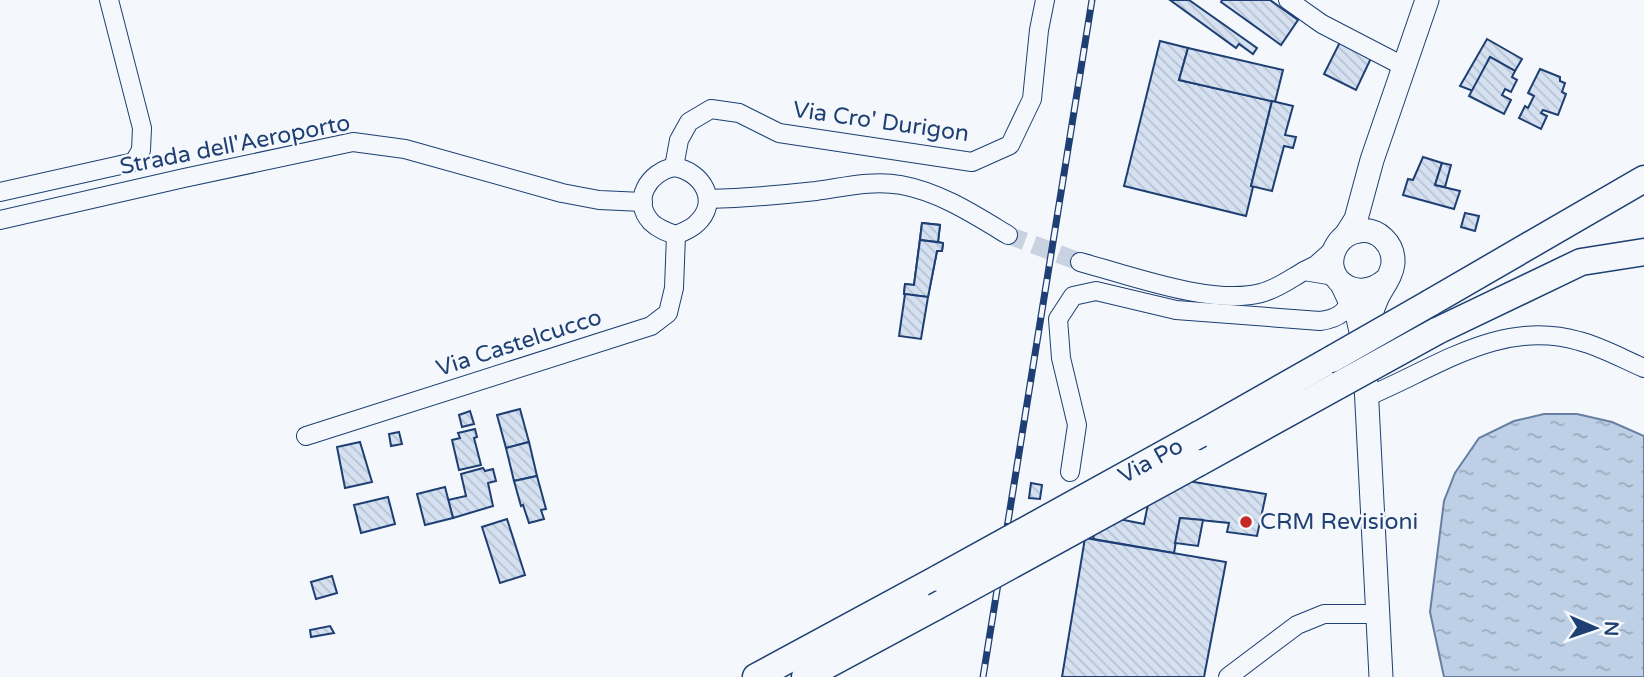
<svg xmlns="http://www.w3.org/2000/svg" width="1644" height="677" font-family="'Varela Round',sans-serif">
<defs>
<pattern id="water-ripples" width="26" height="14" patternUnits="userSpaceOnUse" patternTransform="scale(1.75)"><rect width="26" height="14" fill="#bed0e5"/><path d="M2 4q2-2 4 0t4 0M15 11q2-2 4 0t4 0" fill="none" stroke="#9aaabe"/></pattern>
<pattern id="building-back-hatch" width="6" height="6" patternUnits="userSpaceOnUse" patternTransform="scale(1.75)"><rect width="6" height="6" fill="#d5e0f0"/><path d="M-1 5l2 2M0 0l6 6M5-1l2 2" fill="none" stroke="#b6c1d1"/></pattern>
</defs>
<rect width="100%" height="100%" fill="#f4f7fb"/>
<!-- water -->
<polygon fill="url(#water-ripples)" stroke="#687fa3" stroke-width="2" points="1544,414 1577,414 1612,422 1644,436 1644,677 1444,677 1430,612 1444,501 1455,473 1479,438 1514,421"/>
<!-- building -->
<g fill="url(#building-back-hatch)" stroke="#1d3f73" stroke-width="2">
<polygon points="1170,0 1189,0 1257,48 1253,54 1239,44 1236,48"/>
<polygon points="1222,0 1270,0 1298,20 1281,45 1221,2"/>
<polygon points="1342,38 1373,54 1356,90 1324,74"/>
<polygon points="1487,39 1522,59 1515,71 1490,57 1473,91 1460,86"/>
<polygon points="1160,41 1188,48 1179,80 1272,101 1251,186 1253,187 1246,216 1124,186"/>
<polygon points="1188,48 1283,70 1275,102 1179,80"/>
<polygon points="1490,57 1515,71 1512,77 1517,80 1511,92 1505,89 1502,95 1511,100 1504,114 1469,96"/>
<polygon points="1540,69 1560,77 1560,81 1565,83 1562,92 1566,94 1558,115 1543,110 1541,113 1547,116 1541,129 1519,118 1525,106 1528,108 1534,96 1528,93"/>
<polygon points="1272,101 1293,106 1285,135 1296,137 1293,148 1284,146 1272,191 1251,186"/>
<polygon points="1423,157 1442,163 1435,185 1460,191 1454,209 1403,195 1408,179 1413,180"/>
<polygon points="1442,163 1451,165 1445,187 1435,185"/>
<polygon points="1465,213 1479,216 1475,231 1461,227"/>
<polygon points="922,223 940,225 938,242 943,243 942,251 937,251 928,297 904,294 905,284 914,285"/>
<polygon points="922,223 940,225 938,242 920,240"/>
<polygon points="920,240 943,243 942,251 937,251 928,297 904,294 905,284 914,285"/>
<polygon points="905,294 928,297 921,339 899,336"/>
<polygon points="520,409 529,442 506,448 497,415"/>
<polygon points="470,411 474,424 462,427 459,415"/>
<polygon points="475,429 477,437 474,438 481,465 459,470 452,440 460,438 458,433"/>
<polygon points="399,432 402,444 391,446 389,434"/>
<polygon points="360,442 372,482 345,488 337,447"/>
<polygon points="529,442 537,476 514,481 506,448"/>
<polygon points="483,468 485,471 493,469 496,481 488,483 493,506 453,518 448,500 466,496 461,474"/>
<polygon points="537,476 546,509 541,510 544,519 529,523 523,505 521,506 514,481"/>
<polygon points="1182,480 1266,494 1257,536 1227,532 1229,523 1180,518 1174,553 1093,539 1095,529 1114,518 1144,524 1149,499"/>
<polygon points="1031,483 1042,485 1040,499 1029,498"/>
<polygon points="445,487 453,518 425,525 417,494"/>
<polygon points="388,497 395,524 361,533 354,505"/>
<polygon points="1180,518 1203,520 1198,546 1175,543"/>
<polygon points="507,519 525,575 500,583 482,527"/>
<polygon points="1085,538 1226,562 1204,677 1062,677"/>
<polygon points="332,576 337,593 316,599 311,582"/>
<polygon points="330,626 334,633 311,637 310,630"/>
</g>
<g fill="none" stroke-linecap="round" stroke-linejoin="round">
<!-- minor-tunnel -->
<polyline stroke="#c9d2e0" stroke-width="18" stroke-dasharray="18 9" stroke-linecap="butt" points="1008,235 1080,262"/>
<!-- minor casing -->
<g stroke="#1d3f73" stroke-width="20">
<g id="minor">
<polyline points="1288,0 1322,24 1403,66"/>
<polyline points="674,167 679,140 689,122 711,109 739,113 779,133 972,162 1010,145 1032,99 1039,30 1045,0"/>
<path d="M674,167C702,171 721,202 696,224C691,229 683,232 676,235C667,232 658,229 651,222C631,200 649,172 674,167Z"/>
<polyline points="0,192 134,162 141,150 142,128 109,0"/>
<path d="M708,199C744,198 780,195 816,191C845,187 872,180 901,185C940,192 975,215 1008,235"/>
<polyline points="0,220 184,178 353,142 405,149 562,193 599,200 643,202"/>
<polyline points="1334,249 1316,265 1304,271 1328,275 1338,279"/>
<path d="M1080,262C1129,275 1212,306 1261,293C1277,289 1290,279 1304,271"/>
<path d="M1366,397C1435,369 1500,318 1579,341C1602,347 1623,359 1644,368"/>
<polyline points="306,436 651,326 668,313 674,288 676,235"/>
<path d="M1070,472L1077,425L1061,358L1058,319L1073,296L1096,291L1176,310L1320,321C1335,319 1347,314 1350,298"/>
<polyline points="1228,677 1297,625 1324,614 1377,614"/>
</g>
</g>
<!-- major casing -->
<g stroke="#1d3f73" stroke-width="25">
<g id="major">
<polyline points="1346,235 1356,219 1372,160 1427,0"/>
<polyline points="1342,284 1358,318 1364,346 1381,677"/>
<path d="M1366,340C1368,325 1371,311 1377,298C1382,287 1392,276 1393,263C1394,244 1378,228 1359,231C1350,232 1342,237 1337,245C1318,275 1354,307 1386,280"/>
</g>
</g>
<!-- highway casing -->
<g stroke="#1d3f73" stroke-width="29">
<g id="highway">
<polyline points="1430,303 1644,179"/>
<polyline points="1437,331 1581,262 1644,252"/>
<polyline points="1200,434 1332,359"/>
<polyline points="1198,463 1339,385"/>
<polyline points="756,677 939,578"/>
<polyline points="805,677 935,607"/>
</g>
</g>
<!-- minor -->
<use href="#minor" stroke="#f4f7fb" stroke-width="18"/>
<!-- major -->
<use href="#major" stroke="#f4f7fb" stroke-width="23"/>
<!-- highway -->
<use href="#highway" stroke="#f4f7fb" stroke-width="26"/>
<!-- rail casing -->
<g stroke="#1d3f73" stroke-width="7">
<polyline id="rail" points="983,677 1092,0"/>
</g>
<!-- rail -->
<use href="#rail" stroke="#f4f7fb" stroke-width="4.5" stroke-dasharray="13" stroke-linecap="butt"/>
<!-- highway-bridge casing -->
<g stroke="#1d3f73" stroke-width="29" stroke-linecap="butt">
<g id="highway-bridge">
<polyline points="1332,359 1430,303"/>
<polyline points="1339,385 1437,331"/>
<path id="s1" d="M939,578L1200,434"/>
<polyline points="935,607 1198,463"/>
</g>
</g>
<!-- highway-bridge -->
<use href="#highway-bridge" stroke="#f4f7fb" stroke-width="26"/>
</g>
<!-- markers -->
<circle fill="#c62828" stroke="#f4f7fb" stroke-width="2.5" cx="1246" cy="522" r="7"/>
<g text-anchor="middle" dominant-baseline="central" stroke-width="5" stroke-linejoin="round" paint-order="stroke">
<!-- street labels -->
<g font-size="23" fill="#1d3f73" stroke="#f4f7fb">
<text transform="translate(881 122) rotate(8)">Via Cro' Durigon</text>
<text transform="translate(235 145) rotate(-11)">Strada dell'Aeroporto</text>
<text transform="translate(519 343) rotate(-18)">Via Castelcucco</text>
<text stroke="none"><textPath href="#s1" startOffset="242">Via Po</textPath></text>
</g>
<!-- poi labels -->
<g font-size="23" fill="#1d3f73" stroke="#f4f7fb" text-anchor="start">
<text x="1260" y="522">CRM Revisioni</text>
</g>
</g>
<!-- north arrow -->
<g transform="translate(1595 628) rotate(92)" stroke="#f4f7fb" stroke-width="5" paint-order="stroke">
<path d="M0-5L12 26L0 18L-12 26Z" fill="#1d3f73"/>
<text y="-10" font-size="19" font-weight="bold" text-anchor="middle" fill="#1d3f73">N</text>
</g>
</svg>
